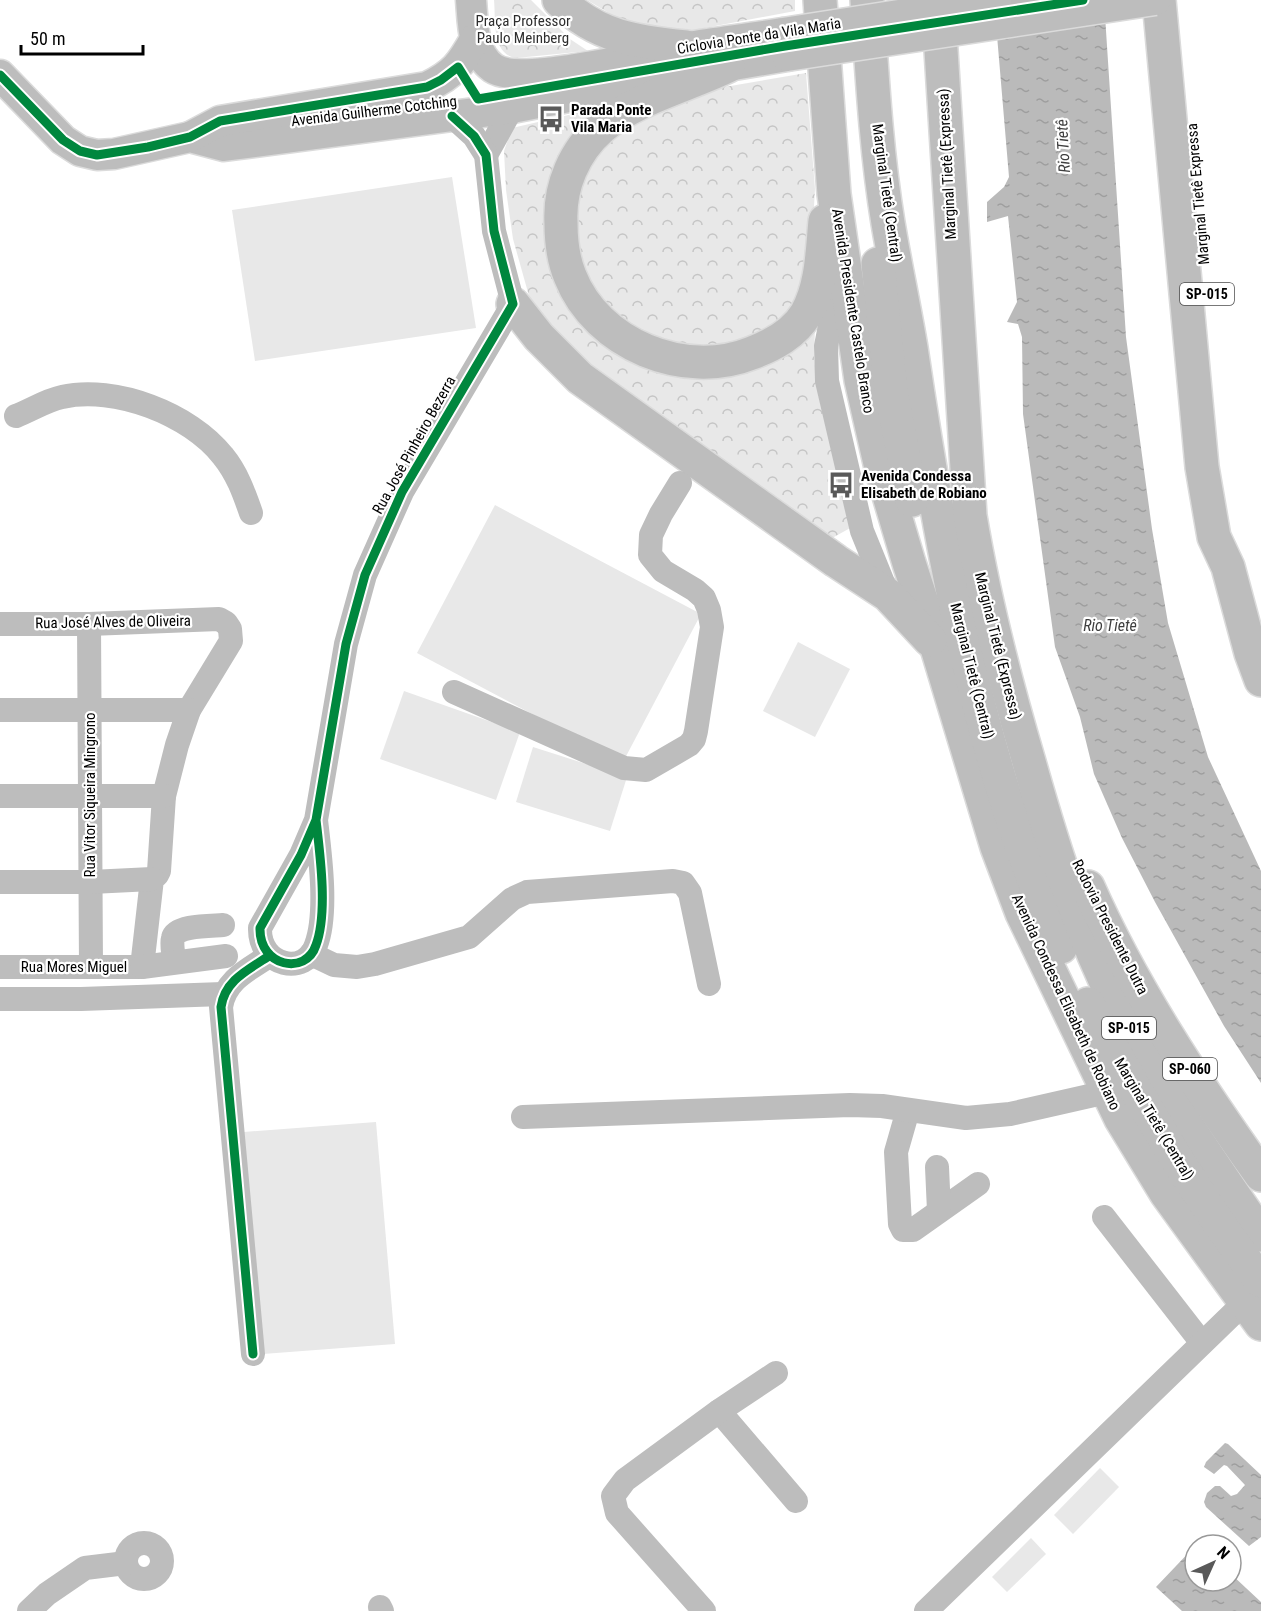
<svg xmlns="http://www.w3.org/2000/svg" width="1261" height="1611" font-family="'Roboto Condensed',sans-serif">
<defs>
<pattern id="park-crowns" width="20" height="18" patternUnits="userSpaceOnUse" patternTransform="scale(1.5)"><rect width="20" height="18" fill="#e8e8e8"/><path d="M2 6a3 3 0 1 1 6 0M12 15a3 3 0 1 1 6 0" fill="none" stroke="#c5c5c5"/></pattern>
<pattern id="water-ripples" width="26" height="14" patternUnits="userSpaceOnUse" patternTransform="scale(1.5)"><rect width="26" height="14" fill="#bababa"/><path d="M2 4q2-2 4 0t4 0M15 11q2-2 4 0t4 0" fill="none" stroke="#9e9e9e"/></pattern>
</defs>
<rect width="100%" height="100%" fill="#fff"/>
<!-- green -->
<g fill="#e8e8e8">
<polygon points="452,177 476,328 255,361 232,210"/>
<polygon points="495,505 701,614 623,762 417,653"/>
<polygon points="798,642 850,669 815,737 763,711"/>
<polygon points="404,691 520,732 496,800 380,759"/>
<polygon points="533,747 627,777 610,831 516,802"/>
<polygon points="376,1122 395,1344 263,1354 244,1132"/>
<polygon points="1100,1468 1119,1487 1073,1534 1054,1515"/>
<polygon points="1031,1538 1046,1554 1007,1592 992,1577"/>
</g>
<!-- park -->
<g fill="url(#park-crowns)">
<path d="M494,0H531L570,39L588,51L516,58C491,54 496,19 494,0Z"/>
<polygon points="587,0 795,0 795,11 689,31 656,33 624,22"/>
<polygon points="806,73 815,189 812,240 815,328 814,358 819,398 852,527 825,542 595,370 537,312 529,296 513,239 506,190 504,151 512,128 590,110"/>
</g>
<!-- water -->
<g fill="url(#water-ripples)">
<polygon points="994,0 1104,0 1126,337 1152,529 1168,623 1208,757 1261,871 1261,1083 1224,1026 1155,902 1122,838 1094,774 1080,717 1055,647 1023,414 1022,337 1018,324 1007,322 1017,302 1008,216 987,222 987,202 1004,187 1009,177"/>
<polygon points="1225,1443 1228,1444 1261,1475 1261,1537 1249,1546 1206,1507 1204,1502 1207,1493 1215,1486 1220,1486 1231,1496 1237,1494 1245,1485 1227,1466 1224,1465 1214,1474 1204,1467 1206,1462"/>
<polygon points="1195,1546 1195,1581 1231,1581 1231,1574 1261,1602 1261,1611 1182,1611 1156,1587"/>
</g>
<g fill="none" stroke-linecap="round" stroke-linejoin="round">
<!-- major casing -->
<g stroke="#dbdbdb" stroke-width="33">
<g id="major">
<path d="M471,0C473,23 472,53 493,68C520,87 651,54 687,47C719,42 751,38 783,33"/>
<polyline points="0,75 63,140 80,151 97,155 114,154 190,137 224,146 512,108 728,66 787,56"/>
<path d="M190,137L220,121L427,87C454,74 461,64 475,39"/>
</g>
</g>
<!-- highway casing -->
<g stroke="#dbdbdb" stroke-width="36">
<g id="highway">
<path d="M559,0C597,37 636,42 686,47"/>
<polyline points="820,0 834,194 861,380 882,472 909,563 937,648 997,847 1022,913 1121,1119 1166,1193 1261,1324"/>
<path d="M867,0C872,74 876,150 888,223C895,265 904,306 911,348C941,551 978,758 1061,947"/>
<polyline points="1159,0 1202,467 1214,537 1228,567 1251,653 1261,680"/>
<path d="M938,2L970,516C984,600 1005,681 1029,762C1054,851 1082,939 1125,1021C1165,1096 1213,1165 1261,1235"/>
<path d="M728,66C687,86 638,97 602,127C574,151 559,187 561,223C561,241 563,259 570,276C597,345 685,380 752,353C773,345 794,334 806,314C822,286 822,251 825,221"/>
<polyline points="878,264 891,391 912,500"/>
<polyline points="513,304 539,337 580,378 836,561 888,595 930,640"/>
<path d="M1088,887C1133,989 1197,1085 1261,1175"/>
<path d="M1088,1004C1140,1100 1194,1194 1261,1281"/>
</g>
</g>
<!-- minor -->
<g stroke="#bdbdbd" stroke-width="24">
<polyline points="486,155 512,108"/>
<polyline points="840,276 826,346 827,381 862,531 888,595"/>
<path d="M16,416C31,410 47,400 62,397C115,385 190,414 223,456C237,473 244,493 251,513"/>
<polyline points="0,624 89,624 219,619 226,623 230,629 231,641 189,710 177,745 164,796 159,871 157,875 152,879 142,967 0,967"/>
<polyline points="89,624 91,967"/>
<polyline points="454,692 624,768 646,770 689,745 694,739 696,731 712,627 709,610 704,598 695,590 663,571 650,555 651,535 661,514 680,483"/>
<polyline points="0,710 189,710"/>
<polyline points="0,796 164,796"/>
<path d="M316,820C320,854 328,913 316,945C306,976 259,967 260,928L301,855L316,820L346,644L365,575L402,492L513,304L494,231L486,155L474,136L452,116"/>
<polyline points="0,882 91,882 152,879"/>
<polyline points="311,954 334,965 357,967 375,964 469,937 512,899 527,892 673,881 683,883 690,893 709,984"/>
<path d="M174,962C174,955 171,945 173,938C176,925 212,926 223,925"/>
<polyline points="142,967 226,956"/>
<polyline points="0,999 81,999 223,994"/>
<polyline points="908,1110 896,1152 900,1224 903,1230 913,1230 978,1184"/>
<polyline points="523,1117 850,1105 882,1106 966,1118 1010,1114 1107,1092"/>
<polyline points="937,1167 939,1211"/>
<polyline points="1104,1217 1202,1343"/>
<path d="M253,1354L221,1007C225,980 248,970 269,956"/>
<polyline points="719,1411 796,1501"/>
<circle cx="144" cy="1561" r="18"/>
<polyline points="380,1607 382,1611"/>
<polyline points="29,1611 47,1594 85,1568 126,1563"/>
<polyline points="704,1611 617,1513 613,1496 625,1480 719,1411 776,1373"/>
<polyline points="926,1611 1245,1302"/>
</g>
<!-- major -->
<use href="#major" stroke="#bdbdbd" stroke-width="30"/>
<!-- highway -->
<use href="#highway" stroke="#bdbdbd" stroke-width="33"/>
<!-- major-bridge casing -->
<g stroke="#dbdbdb" stroke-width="33" stroke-linecap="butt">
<g id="major-bridge">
<polyline points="783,33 996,0"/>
<polyline points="787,56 1155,0"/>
</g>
</g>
<!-- major-bridge -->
<use href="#major-bridge" stroke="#bdbdbd" stroke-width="30"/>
<!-- cycleway casing -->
<g stroke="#fff" stroke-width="13">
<g id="cycleway">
<polyline points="0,75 63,140 80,151 97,155 148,147 190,137 220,121 427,87 441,80 458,67 478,99 785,46 1083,0"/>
<path d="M316,820C320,854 328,913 316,945C306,976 259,967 260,928L301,855L316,820L346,644L365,575L402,492L513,304L494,231L486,155L474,136L452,116"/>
<path d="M253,1354L221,1007C225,980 248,970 269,956"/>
</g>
</g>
<!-- cycleway -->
<use href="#cycleway" stroke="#00873e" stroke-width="9"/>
</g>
<!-- icons -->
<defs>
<g id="bus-bare" transform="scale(2.07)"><path d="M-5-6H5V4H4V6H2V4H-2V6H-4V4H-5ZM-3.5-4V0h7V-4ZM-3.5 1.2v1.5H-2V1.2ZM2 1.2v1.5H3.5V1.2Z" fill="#595959" stroke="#fff" stroke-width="2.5" paint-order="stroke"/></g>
</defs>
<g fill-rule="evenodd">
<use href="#bus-bare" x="551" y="119"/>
<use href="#bus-bare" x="841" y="485"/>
</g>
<g text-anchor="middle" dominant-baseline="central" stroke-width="4.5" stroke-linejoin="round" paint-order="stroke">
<!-- shield labels -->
<g fill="#fff" stroke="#4c4c4c" stroke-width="1.5">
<rect x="1180" y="283" width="54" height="22" rx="4.5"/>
<rect x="1102" y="1017" width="54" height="22" rx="4.5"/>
<rect x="1163" y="1058" width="54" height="22" rx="4.5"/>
</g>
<g font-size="14" font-weight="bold" fill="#000">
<text x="1207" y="294">SP-015</text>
<text x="1129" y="1028">SP-015</text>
<text x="1190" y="1069">SP-060</text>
</g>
<!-- park labels -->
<g font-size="15" fill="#2d2d2d" stroke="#fff">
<text x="523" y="21">Praça Professor<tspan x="523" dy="17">Paulo Meinberg</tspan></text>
</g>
<!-- street labels -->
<g font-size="15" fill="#000" stroke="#fff">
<text transform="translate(759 36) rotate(-9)">Ciclovia Ponte da Vila Maria</text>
<text transform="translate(374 111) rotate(-7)">Avenida Guilherme Cotching</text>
<text transform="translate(947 164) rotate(-93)">Marginal Tietê (Expressa)</text>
<text transform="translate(887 193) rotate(82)">Marginal Tietê (Central)</text>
<text transform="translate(1198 194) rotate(-95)">Marginal Tietê Expressa</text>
<text transform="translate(853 311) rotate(81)">Avenida Presidente Castelo Branco</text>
<text transform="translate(414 445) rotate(-61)">Rua José Pinheiro Bezerra</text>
<text transform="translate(113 622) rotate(-1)">Rua José Alves de Oliveira</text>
<text transform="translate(998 646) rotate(76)">Marginal Tietê (Expressa)</text>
<text transform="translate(972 671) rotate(76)">Marginal Tietê (Central)</text>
<text transform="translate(90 795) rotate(-90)">Rua Vitor Siqueira Mingrono</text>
<text transform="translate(1110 927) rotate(63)">Rodovia Presidente Dutra</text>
<text x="74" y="967">Rua Mores Miguel</text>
<text transform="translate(1066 1002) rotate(65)">Avenida Condessa Elisabeth de Robiano</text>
<text transform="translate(1154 1119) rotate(59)">Marginal Tietê (Central)</text>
</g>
<!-- poi labels -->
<g font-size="15" font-weight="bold" fill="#000" stroke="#fff" text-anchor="start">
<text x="571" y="110">Parada Ponte<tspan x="571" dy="17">Vila Maria</tspan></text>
<text x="861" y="476">Avenida Condessa<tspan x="861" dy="17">Elisabeth de Robiano</tspan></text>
</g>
<!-- water labels -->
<g font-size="16" font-style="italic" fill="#3e3e3e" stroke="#fff">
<text transform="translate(1063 146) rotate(-93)">Rio Tietê</text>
<text x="1110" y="625">Rio Tietê</text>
</g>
</g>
<!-- north arrow -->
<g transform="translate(1213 1563) rotate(45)"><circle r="28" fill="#ffffff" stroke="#999999" stroke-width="1.5"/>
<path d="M0-4.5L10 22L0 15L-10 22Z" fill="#595959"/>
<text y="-9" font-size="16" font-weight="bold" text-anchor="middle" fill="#000000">N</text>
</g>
<!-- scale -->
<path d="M21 45v9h122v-9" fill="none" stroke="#000000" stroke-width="3"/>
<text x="30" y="45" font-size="18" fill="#000000" stroke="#ffffff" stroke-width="4.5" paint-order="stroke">50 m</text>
</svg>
